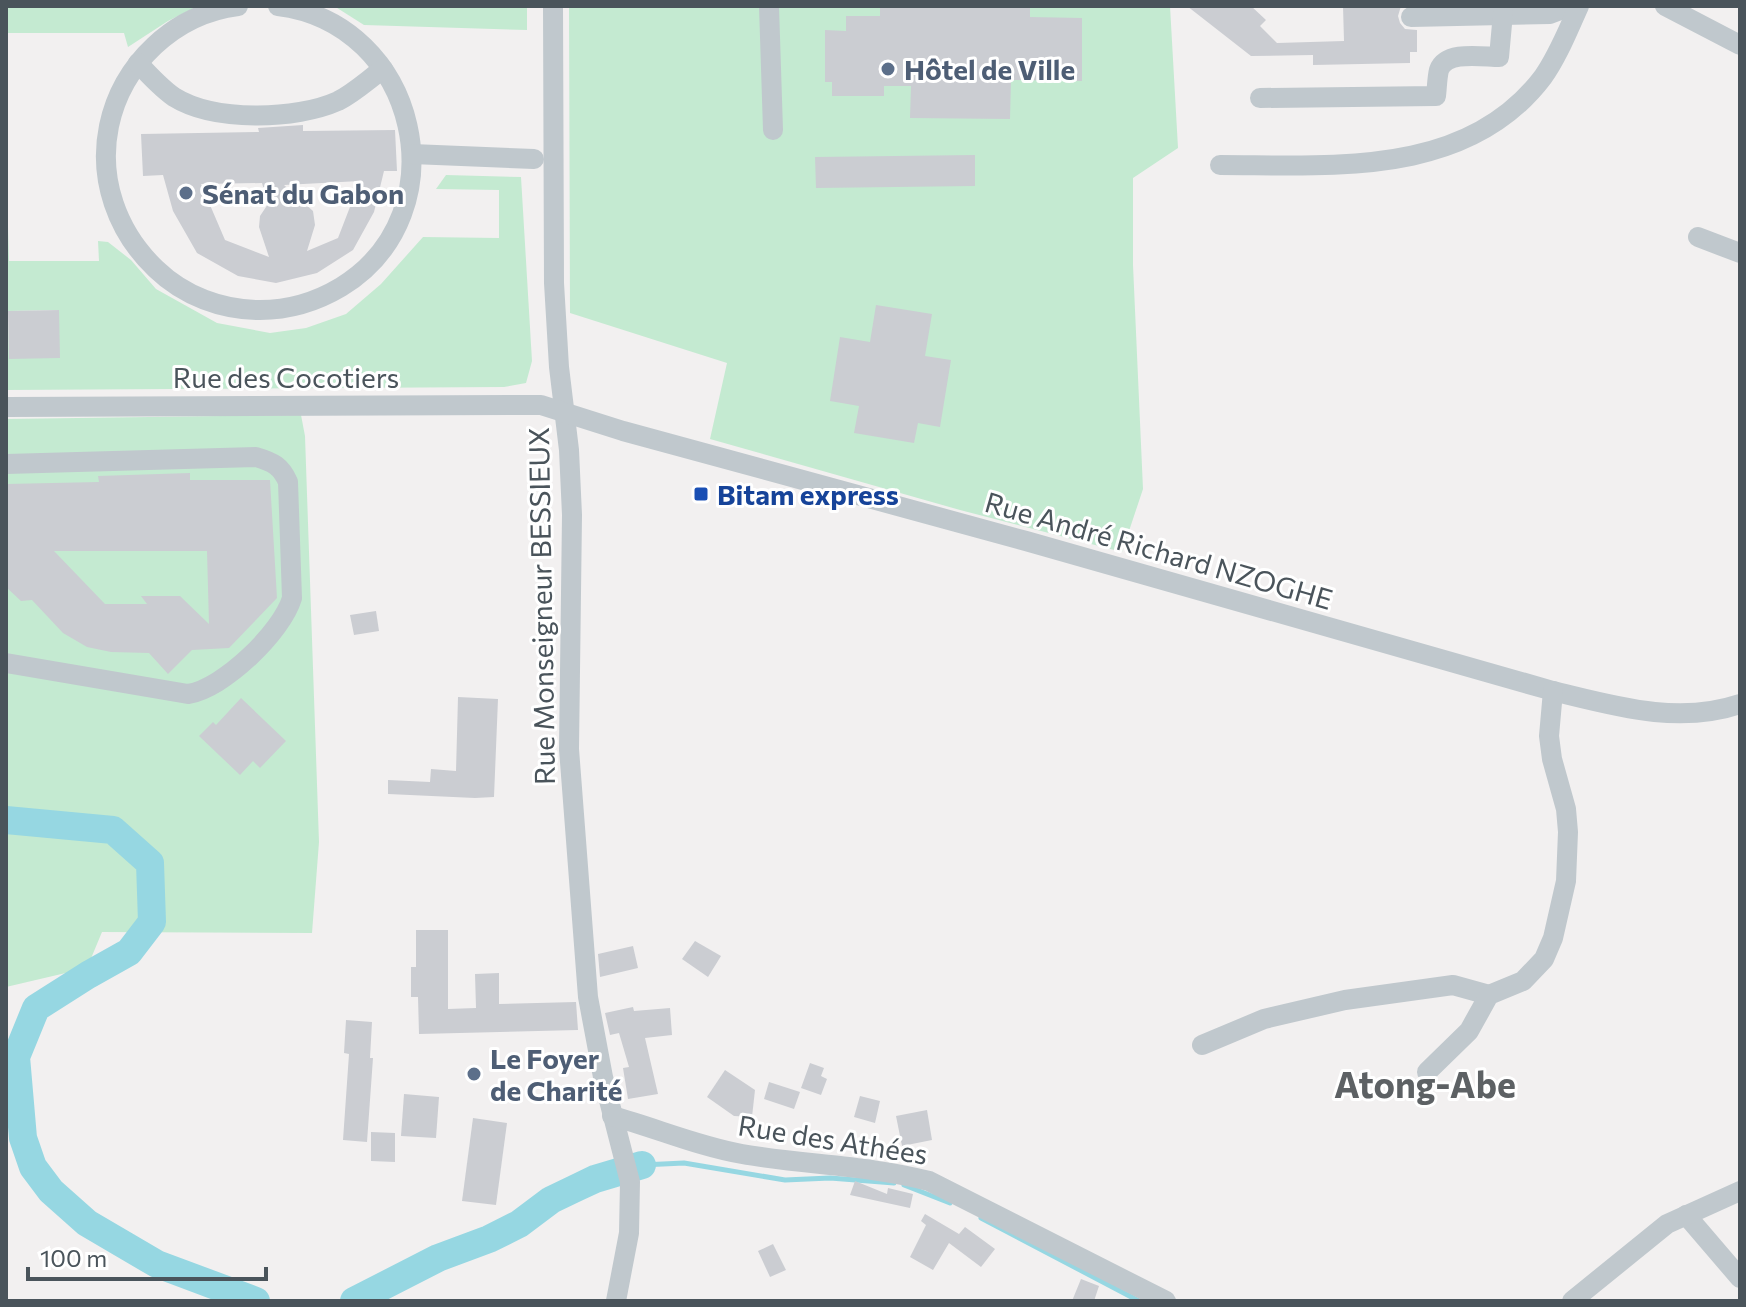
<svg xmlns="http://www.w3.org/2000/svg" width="1746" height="1307" font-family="Commissioner,sans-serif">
<rect width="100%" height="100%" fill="#f2f0f0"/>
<!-- green -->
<g fill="#c4ead1" fill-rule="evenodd">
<polygon points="6,6 198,6 168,21 128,47 124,33 6,33"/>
<polygon points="334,6 527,6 527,30 364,25"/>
<polygon points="569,6 1170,6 1178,148 1133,178 1133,265 1143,489 1122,552 960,510 710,439 727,363 570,313"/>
<path d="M6,158L9,261H99L98,241L108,242L131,260L156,289L217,323L270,333L306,328L346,314L381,284L423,237L499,238V190L436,189L446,175L521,177L532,361L526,383L504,387L6,390ZM59,310L9,359L8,311Z"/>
<polygon points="301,415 305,436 319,842 312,933 102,932 87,968 6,987 6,419"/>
</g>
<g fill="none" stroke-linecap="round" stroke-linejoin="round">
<!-- stream -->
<g stroke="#96d7e2" stroke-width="5">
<polyline points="642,1165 684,1163 785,1180 830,1178 894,1183"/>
<polyline points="904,1185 950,1203"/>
<polyline points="981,1218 1139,1301"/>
</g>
<!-- river -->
<g stroke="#96d7e2" stroke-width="28">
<polyline points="6,820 113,830 150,863 152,922 129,952 88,975 36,1008 16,1057 23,1138 33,1167 51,1191 87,1223 157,1264 256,1301"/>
<polyline points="354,1301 438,1258 489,1239 519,1224 551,1200 576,1188 595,1179 642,1165"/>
</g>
</g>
<!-- building -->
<g fill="#cbcdd2" fill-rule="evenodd">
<polygon points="880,6 1030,7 1030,17 1082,18 1082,81 1011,80 1010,119 910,118 911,86 884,86 884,96 832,96 832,82 825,82 825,30 846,31 846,16 880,16"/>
<polygon points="1187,6 1251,6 1266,20 1260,26 1277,43 1344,41 1343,6 1401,6 1398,16 1400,23 1405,29 1417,30 1417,52 1410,52 1410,63 1313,65 1313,55 1251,56"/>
<path d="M303,125V131L395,130L397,171H384L374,212L353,250L317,273L276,283L238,276L197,253L173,211L163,175L143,176L141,134L259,132L258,128ZM360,181L338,238L307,251L315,225L313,211L284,185ZM262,183L268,204L260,216L259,227L269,257L225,240L201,184Z"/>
<polygon points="975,155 975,186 816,188 815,157"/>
<polygon points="876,305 932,314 925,356 951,360 940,427 918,423 914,443 854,433 859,406 830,401 840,337 870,342"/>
<polygon points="59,310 60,358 9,359 8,311"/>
<path d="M190,473V480H270L277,598L229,648L192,650L168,674L149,653L111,652L87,647L63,633L32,600L21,601L6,587V484L99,482L98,476ZM54,551H207L209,624L180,596H141L147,604H105Z"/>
<polygon points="376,611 379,631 354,635 350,615"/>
<polygon points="458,697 498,699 494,797 475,798 388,794 388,780 430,782 431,769 456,771"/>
<polygon points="241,698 286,741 260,768 253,761 240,775 199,736 213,722 216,725"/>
<polygon points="416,930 448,930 448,1009 476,1008 475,974 499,973 499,1004 576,1002 578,1030 419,1034 418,997 411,997 411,967 416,967"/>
<polygon points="695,941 721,956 708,977 682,959"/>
<polygon points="633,946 638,968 600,977 598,954"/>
<polygon points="633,1007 634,1011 670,1008 672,1035 645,1038 658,1094 628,1099 623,1068 629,1067 619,1033 610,1035 605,1013"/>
<polygon points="346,1020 372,1022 370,1058 373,1058 367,1142 343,1140 349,1054 344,1053"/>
<polygon points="810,1063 824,1068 821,1076 827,1079 821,1095 801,1088"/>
<polygon points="725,1070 755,1090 752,1117 734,1116 707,1097"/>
<polygon points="769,1082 800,1092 794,1109 764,1099"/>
<polygon points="404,1094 439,1097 436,1138 401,1136"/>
<polygon points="860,1096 880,1101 875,1123 854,1117"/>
<polygon points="927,1110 932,1140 902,1146 896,1116"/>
<polygon points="473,1118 507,1123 496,1205 462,1201"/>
<polygon points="371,1132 395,1133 395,1162 371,1161"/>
<polygon points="855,1181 887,1194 888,1188 913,1194 910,1208 850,1195"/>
<polygon points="925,1214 959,1234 965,1227 995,1249 981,1267 949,1243 933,1270 910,1257 926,1225 921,1221"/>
<polygon points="773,1244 786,1270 770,1277 758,1251"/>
<polygon points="1081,1279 1099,1286 1094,1301 1072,1301"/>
</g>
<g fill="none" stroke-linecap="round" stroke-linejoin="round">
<!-- minor -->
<g stroke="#c0c8cd" stroke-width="20">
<path d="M238,6C174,14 122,64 109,126C98,179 117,232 156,269C184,296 222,310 260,310C289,310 316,302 341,287C462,213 418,23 278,6"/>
<polyline points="553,6 554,283 559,367 569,450 572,515 569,749 588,997 603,1077 630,1182 629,1233 616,1301"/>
<polyline points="769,6 773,130"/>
<polyline points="1665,6 1740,45"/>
<polyline points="1411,17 1550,14 1571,6"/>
<path d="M138,63C149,75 161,88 174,97C214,122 296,120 338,101C354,93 369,79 383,69"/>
<path d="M1260,98L1436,96C1437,88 1437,78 1439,70C1446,50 1483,57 1499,57L1503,13"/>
<polyline points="412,154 534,159"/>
<path d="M1220,165C1332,165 1467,178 1543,77C1558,56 1568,30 1579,6"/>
<polyline points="1698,237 1740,253"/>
<path d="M6,407L541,405L623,431L1026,541L1553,691C1615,706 1678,725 1740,704"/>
<path d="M6,464L256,457C273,462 281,466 288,482L292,598C282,632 223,689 188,694L6,663"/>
<polyline points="1202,1045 1264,1019 1345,1000 1453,985 1489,995"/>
<polyline points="1427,1072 1469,1031 1489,995 1523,981 1544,959 1553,938 1566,881 1568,832 1566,809 1552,759 1549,736 1553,691"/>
<path d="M612,1116C656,1128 697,1146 742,1154C804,1165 868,1165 929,1181L1166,1301"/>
<polyline points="1686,1215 1740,1278"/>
<polyline points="1572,1301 1667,1224 1740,1191"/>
</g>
</g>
<!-- markers -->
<g fill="#5c6f8a" stroke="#fff" stroke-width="3">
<circle cx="888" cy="69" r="8"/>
<circle cx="186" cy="193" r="8"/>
<circle cx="474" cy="1074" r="8"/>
</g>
<rect fill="#1a4fb4" stroke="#fff" stroke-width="3" x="693" y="486" width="16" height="16" rx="4"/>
<g text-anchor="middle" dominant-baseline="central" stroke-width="6" stroke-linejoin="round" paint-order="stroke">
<!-- service labels -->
<g font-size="28" font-weight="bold" fill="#4e5e75" stroke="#fff" text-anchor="start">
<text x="904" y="69">Hôtel de Ville</text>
<text x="202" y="193">Sénat du Gabon</text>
<text x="490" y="1058">Le Foyer<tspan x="490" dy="32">de Charité</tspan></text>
</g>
<!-- street labels -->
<g font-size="28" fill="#4a545b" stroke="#fff">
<text x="286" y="377">Rue des Cocotiers</text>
<text transform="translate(1159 550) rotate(16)">Rue André Richard NZOGHE</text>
<text transform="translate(541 606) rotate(-91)">Rue Monseigneur BESSIEUX</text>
<text transform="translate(833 1139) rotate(9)">Rue des Athées</text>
</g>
<!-- transit labels -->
<g font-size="28" font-weight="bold" fill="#164399" stroke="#fff" text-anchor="start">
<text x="717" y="494">Bitam express</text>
</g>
<!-- district labels -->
<g font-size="36" font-weight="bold" fill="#5d6164" stroke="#fff">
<text x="1425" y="1083">Atong-Abe</text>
</g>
</g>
<!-- border -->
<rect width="1746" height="1307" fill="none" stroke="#4a545b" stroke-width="16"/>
<!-- scale -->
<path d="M28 1267v12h238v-12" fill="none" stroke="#4a545b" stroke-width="4"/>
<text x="40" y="1267" font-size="24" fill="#4a545b" stroke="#ffffff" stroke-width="6" paint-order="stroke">100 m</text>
</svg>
